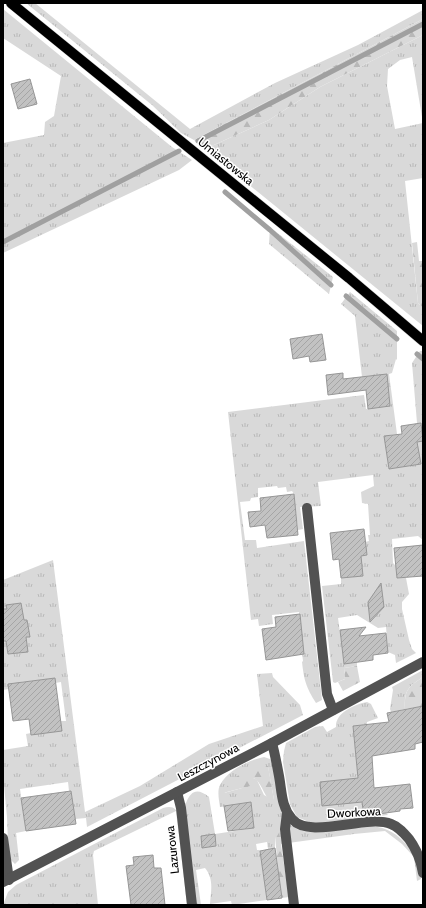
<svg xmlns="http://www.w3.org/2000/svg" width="426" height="908" font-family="Cabin,sans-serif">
<defs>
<pattern id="grass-tufts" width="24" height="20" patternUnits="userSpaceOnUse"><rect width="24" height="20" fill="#d9d9d9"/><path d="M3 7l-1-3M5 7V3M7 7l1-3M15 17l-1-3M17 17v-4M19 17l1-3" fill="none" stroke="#b8b8b8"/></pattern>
<pattern id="forest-firs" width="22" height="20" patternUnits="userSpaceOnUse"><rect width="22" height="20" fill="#d9d9d9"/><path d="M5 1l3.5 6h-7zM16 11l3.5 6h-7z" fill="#b8b8b8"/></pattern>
<pattern id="building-hatch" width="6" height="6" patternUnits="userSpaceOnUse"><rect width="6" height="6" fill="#c2c2c2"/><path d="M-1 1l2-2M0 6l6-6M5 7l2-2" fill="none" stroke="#a5a5a5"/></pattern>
</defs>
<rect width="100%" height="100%" fill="#fff"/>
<!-- grass -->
<g fill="url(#grass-tufts)" fill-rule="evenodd">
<polygon points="26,3 35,3 190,129 275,83 358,45 423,10 423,19 194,140 181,133 152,105"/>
<polygon points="3,9 172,147 192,160 179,170 3,253 3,143 44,135 45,122 54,116 61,76 3,38"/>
<polygon points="423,35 423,123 412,57 400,60 388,69 387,86 395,129 423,123 423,178 405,181 418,303 423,308 423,326 205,149 269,120 320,87"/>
<polygon points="270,227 333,277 329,294 269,244"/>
<path d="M350,292L397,331V360L396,359L392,373L389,374L397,434L384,436L389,469L421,464L417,442L423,441V540L418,536L392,539L393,563L396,566L397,578H406L409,594L402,602V609L409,640L412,649L416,653L396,663L395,655L388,652L386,627L378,628L357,615L338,618L344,663L357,662V666L344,668L345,679L335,683L333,682L322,586L341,584V578L363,576L361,556L367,555L365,542L369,541L368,535H370L368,504L362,503L361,492L374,486L373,475L318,482L321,506L300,507L303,529L298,530L294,494L292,491L287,492L286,487L278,488L277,486L258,488V497L251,498L250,501L240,502L245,540H256L257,548L304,541L322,700L316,703C306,687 304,680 302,662L303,661L299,625L301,624L299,612L272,615L273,624L259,626L258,619L251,620L228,412L364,395L366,409L390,406L387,375L362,377L355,316L341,304Z"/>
<polygon points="420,351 423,351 423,439 421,423 417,423 412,363"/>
<polygon points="53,560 85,812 140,786 209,744 263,726 257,674 272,673 273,677 300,705 303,715 87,827 86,818 75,819 71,791 69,791 68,782 20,789 26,831 16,833 19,860 15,864 10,859 8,843 7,817 3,775 3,750 28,746 26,734 31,733 31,735 61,721 66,721 61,682 55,683 55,678 21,682 9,689 3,690 3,641 6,641 8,654 28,652 26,637 30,637 27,620 24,620 21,603 6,605 7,609 3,609 3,580"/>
<path d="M423,670V677C408,687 404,690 405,709L391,712L390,709L393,690L392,687Z"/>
<path d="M367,702L371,704L378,718L367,722V724L353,726L359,790L361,789L364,815L386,813L388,815L314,824L297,817L290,804L283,762L284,751L286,743L315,727L323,726L327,732L336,727C335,713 355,704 367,702Z"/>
<path d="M264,757C266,758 268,758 270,759C277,765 281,809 284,821C290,825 296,829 303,831C340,839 374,809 405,843C416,855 419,862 421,879L417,881L414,857L402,844L385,831L354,834L281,844L275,836V848L268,849L267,842L256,844L257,850H260L267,900L232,905L231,901L210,904C211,890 214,879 205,868L196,870L201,905H187L176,811L94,851L93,855L98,905H3L8,892L16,885L163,808C168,807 172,806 176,810L177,807L186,803C191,790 198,788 209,797L215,834L254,828L251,802L220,807C219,800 217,791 220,785C228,770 249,760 264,757ZM268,767L274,800L264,795L257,780L254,778L242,788L224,793ZM215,834L216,846L203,848L201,836Z"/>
</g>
<!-- forest -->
<g fill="url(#forest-firs)">
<polygon points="423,19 423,35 320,87 269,120 205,149 194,140"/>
<polygon points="417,242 419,261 423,261 423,308 418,303 412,243"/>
<polygon points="357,666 360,682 343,691 338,682 345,679 344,668"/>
<path d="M423,677V706L405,709C404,690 408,687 423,677Z"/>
<path d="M257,765L268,766L274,800L270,801C264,795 261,782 254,778L250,786L223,793L232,779Z"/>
<polygon points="278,825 289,897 282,898 280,890 275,836"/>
</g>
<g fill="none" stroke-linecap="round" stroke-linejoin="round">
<!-- stream -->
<g stroke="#a0a0a0" stroke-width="5">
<polyline points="198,141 423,24"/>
<polyline points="225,192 270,230 331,285"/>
<polyline points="3,242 179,151"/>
<polyline points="346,296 397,339"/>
<polyline points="417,354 423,359"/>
</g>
</g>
<!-- building -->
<g fill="url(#building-hatch)" stroke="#969696">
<polygon points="30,79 37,104 18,109 11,84"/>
<polygon points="322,334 326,360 310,362 309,356 293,359 290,339"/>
<polygon points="343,373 343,379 387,374 390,406 368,409 366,390 328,395 326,375"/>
<polygon points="421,423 423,441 417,442 421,464 389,469 384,436 402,434 401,426"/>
<polygon points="294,494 298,535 267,538 265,525 250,527 248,512 261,511 260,498"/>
<polygon points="364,529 367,555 361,556 363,576 341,578 339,559 333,560 330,533"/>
<polygon points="423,545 423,576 397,578 394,548"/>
<polygon points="381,583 384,607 370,622 368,602"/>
<polygon points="21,603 24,620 27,620 30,637 26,637 28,652 8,654 6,641 3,641 3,609 7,609 6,605"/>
<polygon points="300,614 304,654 266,660 262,629 276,627 275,617"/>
<polygon points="366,627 359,636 386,633 388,653 373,655 373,660 344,664 340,630"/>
<polygon points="55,678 62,731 31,735 29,719 13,721 8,684"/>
<polygon points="423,706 423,742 415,744 415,749 372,756 374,788 410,784 413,808 400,809 400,811 364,816 362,802 322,806 320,782 358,778 353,726 389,722 387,713"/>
<polygon points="71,791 76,824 26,831 21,798"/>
<polygon points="251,802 254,828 228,831 224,806"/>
<polygon points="215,834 216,846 202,848 201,836"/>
<polygon points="275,848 282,898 267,900 260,851"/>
<polygon points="153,855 154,868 161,868 165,905 131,905 126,866 134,865 133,857"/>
</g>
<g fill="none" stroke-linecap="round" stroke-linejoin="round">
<!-- major casing -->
<g stroke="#dbdbdb" stroke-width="11">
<polyline id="major" points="11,3 349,278 423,341"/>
</g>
<!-- minor -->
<g stroke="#525252" stroke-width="10">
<polyline points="307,508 327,694 333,710"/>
<path d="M272,743C275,754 277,765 279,776C282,792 281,806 292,819C310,840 366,814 391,824C399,827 404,833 409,839C417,850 421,860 423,873"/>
<polyline points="177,792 181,808 192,905"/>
<polyline points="287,813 285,829 294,905"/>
<polyline points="3,838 9,880"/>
<polyline points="3,882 272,743 423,662"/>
</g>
<!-- major -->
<use href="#major" stroke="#000" stroke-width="10"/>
</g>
<g text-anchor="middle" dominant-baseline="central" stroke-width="3" stroke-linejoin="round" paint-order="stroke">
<!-- street labels -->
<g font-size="12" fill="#000" stroke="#fff">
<text transform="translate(226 161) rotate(39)">Umiastowska</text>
<text transform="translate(208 762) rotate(-28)">Leszczynowa</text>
<text transform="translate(354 812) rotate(-3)">Dworkowa</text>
<text transform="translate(172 850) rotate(-96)">Lazurowa</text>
</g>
</g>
<!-- border -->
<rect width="426" height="908" fill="none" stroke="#000000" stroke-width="8"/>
</svg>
